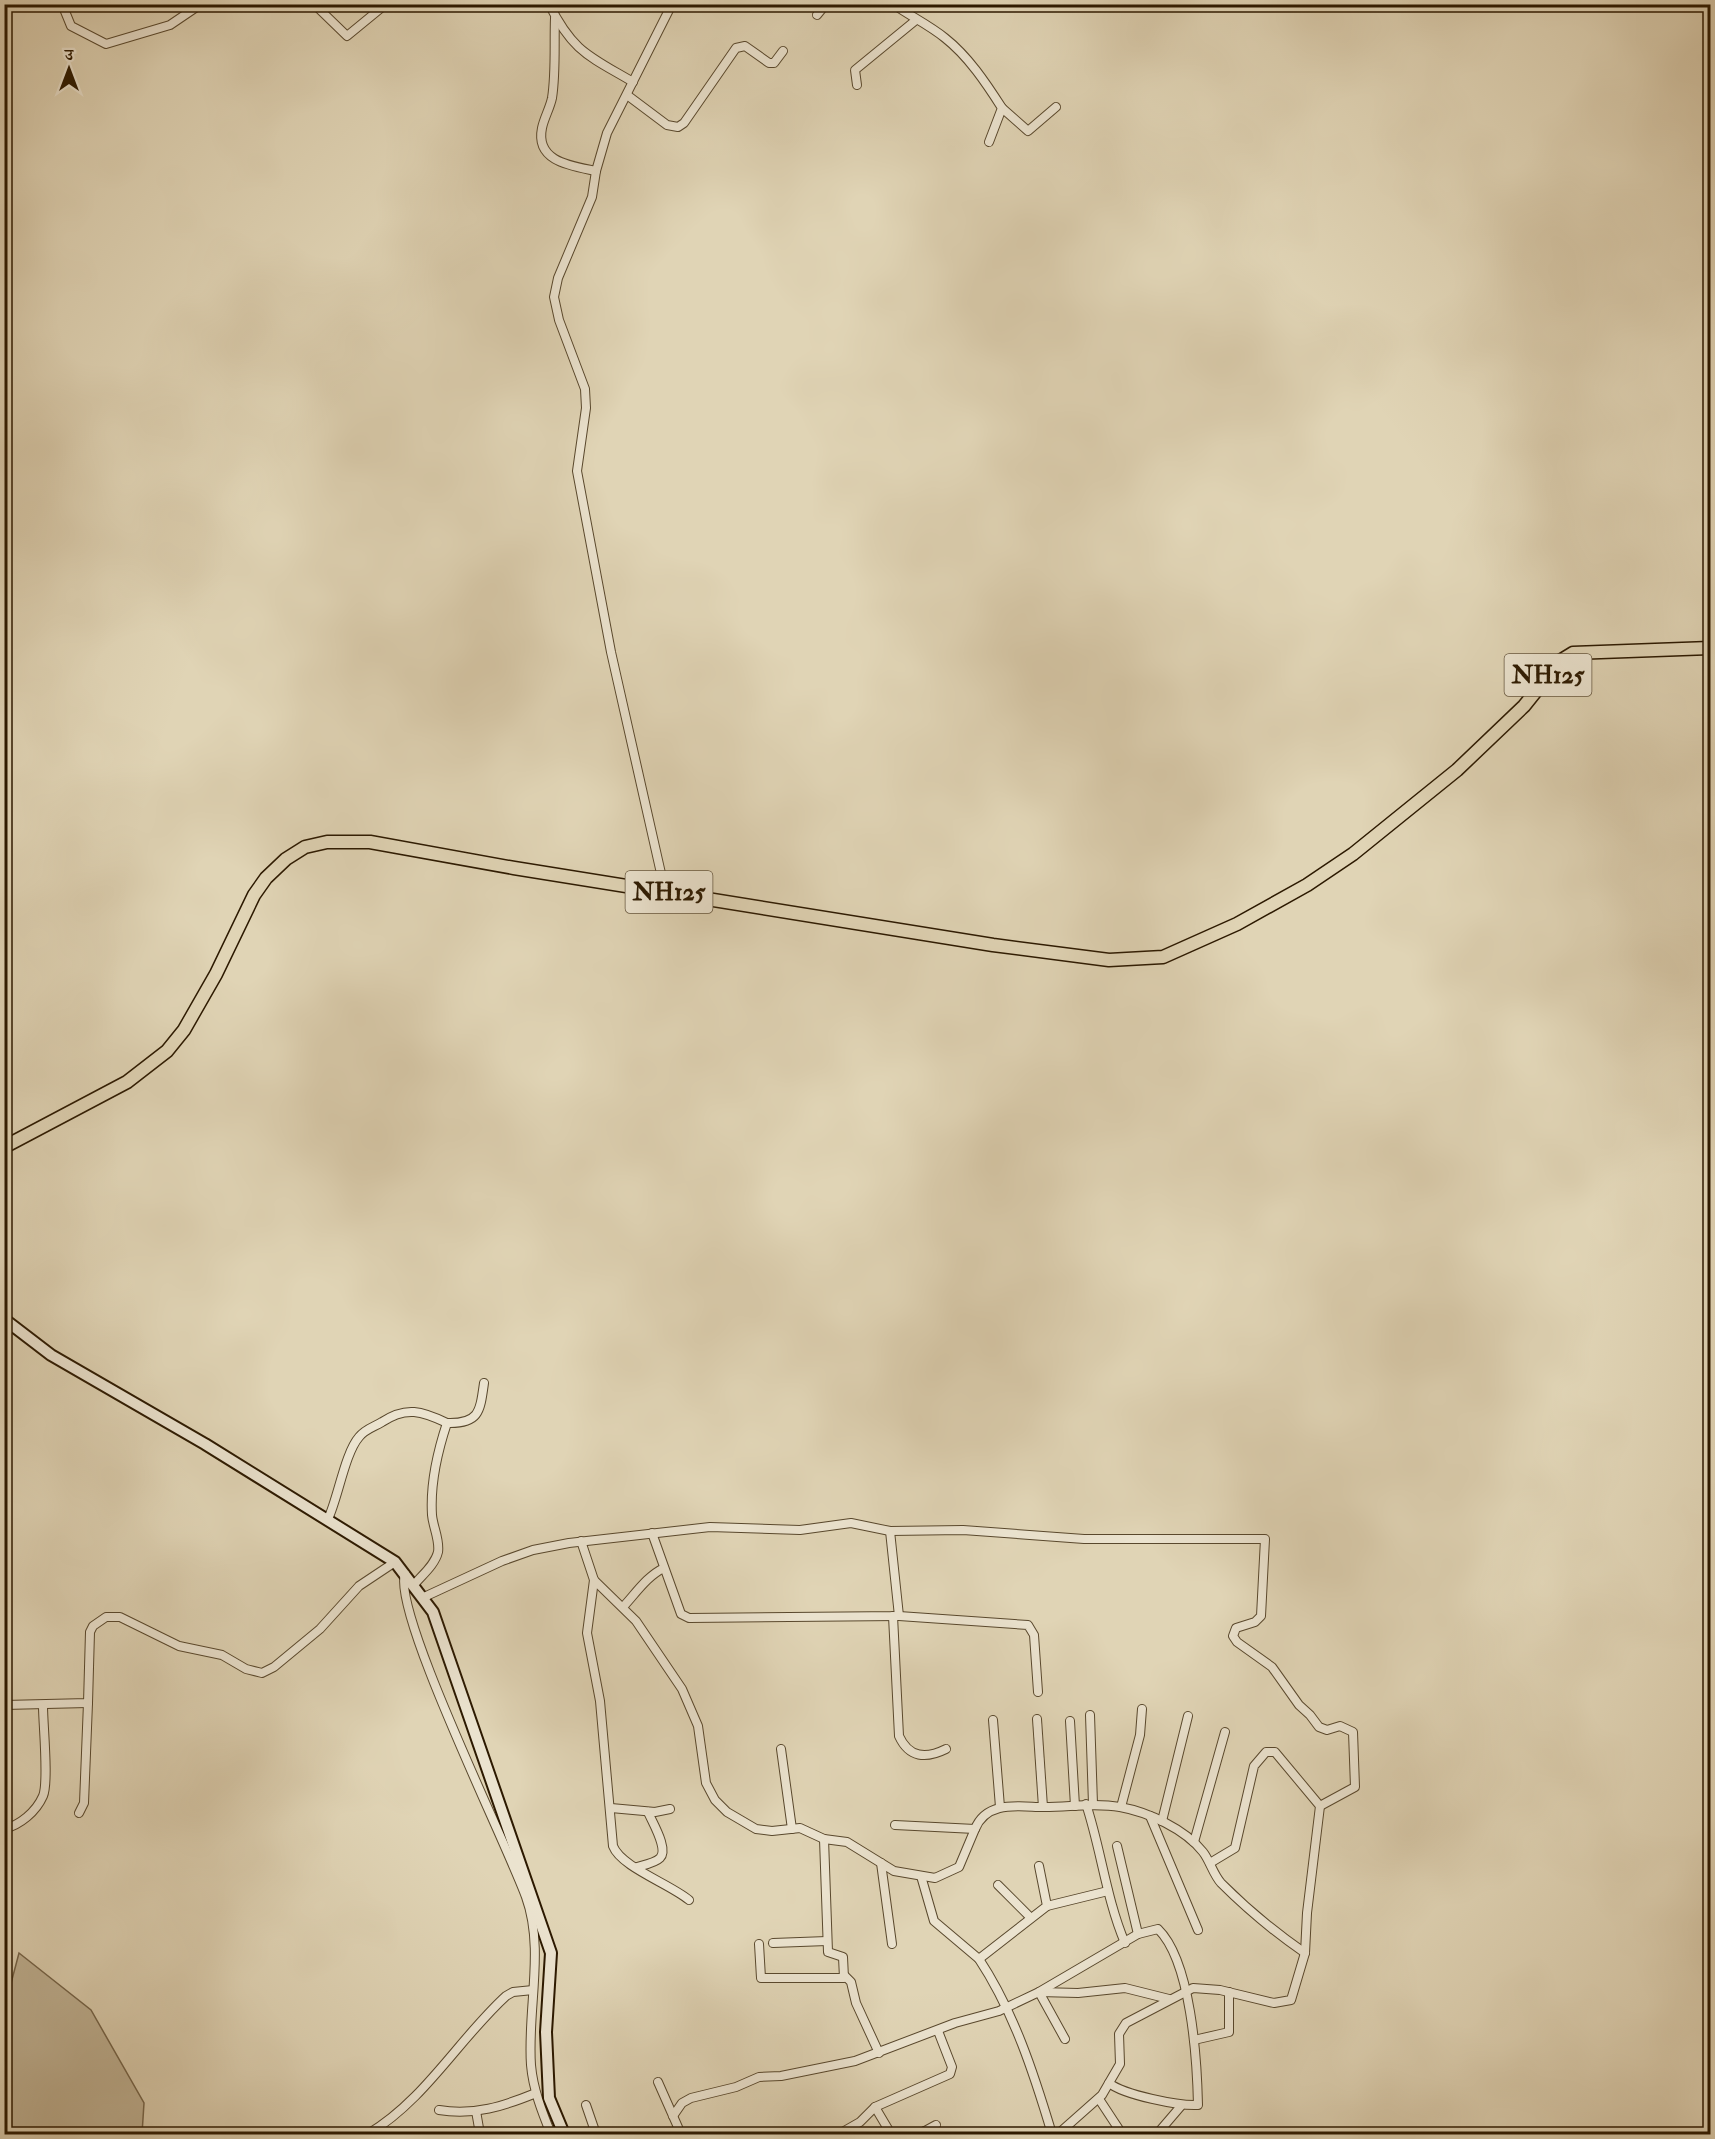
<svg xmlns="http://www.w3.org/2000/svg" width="1715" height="2139" font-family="'IM FELL Double Pica','Noto Serif Devanagari',serif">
<rect width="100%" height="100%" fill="#e0d4b5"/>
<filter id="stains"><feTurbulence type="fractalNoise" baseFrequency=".00333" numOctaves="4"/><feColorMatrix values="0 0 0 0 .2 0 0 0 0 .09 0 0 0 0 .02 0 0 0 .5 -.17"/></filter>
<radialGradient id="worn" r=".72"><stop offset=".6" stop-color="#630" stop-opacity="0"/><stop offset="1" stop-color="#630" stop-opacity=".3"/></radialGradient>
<!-- green -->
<polygon fill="#c1b496" stroke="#76664b" stroke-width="1.5" points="19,1953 91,2010 144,2103 142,2134 5,2134 5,2006"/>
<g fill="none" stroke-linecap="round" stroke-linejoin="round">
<!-- minor casing -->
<g stroke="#59482d" stroke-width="10">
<g id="minor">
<polyline points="62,4 71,26 106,44 170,25 201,4"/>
<polyline points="314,4 347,36 386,4"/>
<path d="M549,4C573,52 589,56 633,82"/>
<path d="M893,4C910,16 929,25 945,38C968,56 986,83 1002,108L989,142"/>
<polyline points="817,15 826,4"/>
<path d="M555,18C554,44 556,73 552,98C550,108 544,118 542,128C535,162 572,166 596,171"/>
<polyline points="857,85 855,70 916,20"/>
<polyline points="627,95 667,125 678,127 684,123 736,48 745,46 769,63 774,63 783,51"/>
<polyline points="1002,108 1028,131 1056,107"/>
<polyline points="665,891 611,652 577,471 586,408 585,389 559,320 554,297 558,278 592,197 596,171 607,133 672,4"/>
<path d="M328,1519C338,1498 345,1453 359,1437C365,1429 374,1427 382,1422C406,1406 422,1411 447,1423"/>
<polyline points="652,1533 681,1614 689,1618 899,1616 890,1531"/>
<polyline points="581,1541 594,1580 636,1621 682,1689 698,1726 706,1783 715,1800 727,1812 756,1829 772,1831 800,1828 824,1839 847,1842 894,1871 935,1878 959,1867 975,1829"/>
<path d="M405,1574C392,1612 507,1844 526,1897C545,1949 527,2010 531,2065C533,2089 542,2112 551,2134"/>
<path d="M594,1580L587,1633L600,1701L613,1846C621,1867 670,1884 689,1900"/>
<path d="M413,1586C421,1576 435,1565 438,1552C440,1540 433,1527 432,1515C430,1483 437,1453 447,1423C479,1424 480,1412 484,1383"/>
<polyline points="422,1598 502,1561 533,1550 569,1543 710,1527 800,1530 851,1523 890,1531 963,1530 1084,1539 1265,1539 1261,1616 1255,1622 1236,1628 1233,1636 1237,1642 1272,1667 1299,1705 1310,1715 1319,1727 1327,1730 1340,1726 1353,1732 1355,1787 1320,1806"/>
<path d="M623,1607C636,1593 647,1576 664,1568"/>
<path d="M893,1616L899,1736C909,1758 926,1759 946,1749"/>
<polyline points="899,1616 1028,1625 1034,1635 1038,1692"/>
<polyline points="4,1705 88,1703 90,1632 93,1626 106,1617 120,1617 179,1646 222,1655 246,1669 262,1673 274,1667 320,1629 359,1586 395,1562"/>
<polyline points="1090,1715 1093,1804"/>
<polyline points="1037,1719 1043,1807"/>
<polyline points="993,1720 1000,1807"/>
<polyline points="1070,1721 1075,1806"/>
<polyline points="781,1749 792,1829"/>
<path d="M1086,1804C1101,1849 1106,1898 1125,1943"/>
<polyline points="1121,1807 1140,1735 1142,1709"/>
<polyline points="611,1808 655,1812 670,1809"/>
<polyline points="79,1813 84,1803 88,1703"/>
<polyline points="1150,1816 1198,1930"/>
<polyline points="1162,1821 1188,1716"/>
<path d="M895,1825L975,1829C986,1802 1015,1806 1038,1807C1066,1808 1092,1802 1120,1807C1148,1812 1185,1829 1203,1852C1210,1861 1213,1874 1221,1883C1247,1909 1276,1933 1305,1953"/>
<path d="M4,1829C20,1825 36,1812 43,1796C49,1782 43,1725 43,1706"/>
<polyline points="1194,1842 1225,1732"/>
<polyline points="1117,1846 1138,1934"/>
<polyline points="881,1863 892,1944"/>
<path d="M637,1867C644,1865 655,1863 660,1858C669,1849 652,1822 648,1812"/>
<polyline points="921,1876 934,1921 979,1959 1047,1906 1039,1866"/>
<polyline points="998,1885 1030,1917"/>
<polyline points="1047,1906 1108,1891"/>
<polyline points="773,1943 827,1941"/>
<polyline points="759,1944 761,1978 844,1978 843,1957 828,1952 824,1839"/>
<path d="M979,1959C1014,2012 1034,2074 1052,2134"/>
<polyline points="845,1976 851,1982 856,2003 879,2053"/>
<path d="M1065,2039L1039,1992L1138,1934L1158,1929C1191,1961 1197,2059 1198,2105C1179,2106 1124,2095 1109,2083"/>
<polyline points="1194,2040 1229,2032 1229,1992"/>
<polyline points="658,2082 681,2134"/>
<polyline points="1099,2099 1122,2134"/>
<polyline points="586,2105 596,2134"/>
<polyline points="875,2107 891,2134"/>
<path d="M439,2110C474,2116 504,2106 536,2093"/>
<polyline points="476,2111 480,2134"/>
<polyline points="673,2116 682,2103 691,2098 736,2087 759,2077 781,2076 855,2061 955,2023 999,2011 1039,1992 1078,1993 1125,1988 1169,1999"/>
<polyline points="925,2131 936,2125"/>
<path d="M368,2134C425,2100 458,2040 506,1996L513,1992L533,1990"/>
<polyline points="839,2134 860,2122 875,2107 950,2074 952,2067 938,2031"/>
<polyline points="916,2134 925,2131 927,2134"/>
<polyline points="1058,2134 1102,2095 1120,2064 1119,2034 1126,2023 1193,1988 1220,1990 1274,2003 1291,2000 1305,1953 1307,1913 1320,1806 1275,1752 1266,1752 1254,1766 1235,1848 1210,1863"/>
<polyline points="1157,2134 1181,2106"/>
</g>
</g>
<!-- secondary casing -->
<g stroke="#2c1900" stroke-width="14">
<polyline id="secondary" points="4,1319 51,1355 205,1444 395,1562 433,1612 551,1953 546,2032 549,2098 564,2134"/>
</g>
<!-- trunk casing -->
<g stroke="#2c1900" stroke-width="15">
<polyline id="trunk" points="4,1147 127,1082 167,1051 184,1030 216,974 254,895 266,878 286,859 305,847 327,842 370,842 514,868 993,945 1109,960 1163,957 1237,924 1307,885 1353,854 1457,770 1524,706 1560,661 1573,653 1710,648"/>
</g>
<!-- minor -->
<use href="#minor" stroke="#ebe3cf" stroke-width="8"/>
<!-- secondary -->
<use href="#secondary" stroke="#ebe3cf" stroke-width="10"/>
<!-- trunk -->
<use href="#trunk" stroke="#e0d4b5" stroke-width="12"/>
</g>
<g text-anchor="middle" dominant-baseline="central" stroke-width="5" stroke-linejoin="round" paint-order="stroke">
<!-- shield labels -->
<g fill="#ebe3cf" stroke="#65563e" stroke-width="1.5">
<rect x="1504.5" y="654" width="87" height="42" rx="4.5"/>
<rect x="625.5" y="871" width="87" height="42" rx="4.5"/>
</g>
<g font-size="24" font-weight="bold" fill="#2c1900">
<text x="1548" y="675">NH125</text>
<text x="669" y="892">NH125</text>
</g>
</g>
<!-- margin -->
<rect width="1715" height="2139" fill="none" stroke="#e0d4b5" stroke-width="24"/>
<rect x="6" y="6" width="1703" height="2127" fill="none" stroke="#2c1900" stroke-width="3"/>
<rect x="12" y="12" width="1691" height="2115" fill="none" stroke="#2c1900" stroke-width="1.5"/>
<!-- north arrow -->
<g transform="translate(69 69)" stroke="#ebe3cf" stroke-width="4.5" paint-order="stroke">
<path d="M0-4.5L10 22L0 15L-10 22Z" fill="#2c1900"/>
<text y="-9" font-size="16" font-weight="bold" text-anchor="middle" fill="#2c1900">उ</text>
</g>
<rect width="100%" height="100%" filter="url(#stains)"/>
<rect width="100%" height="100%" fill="url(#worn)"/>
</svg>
